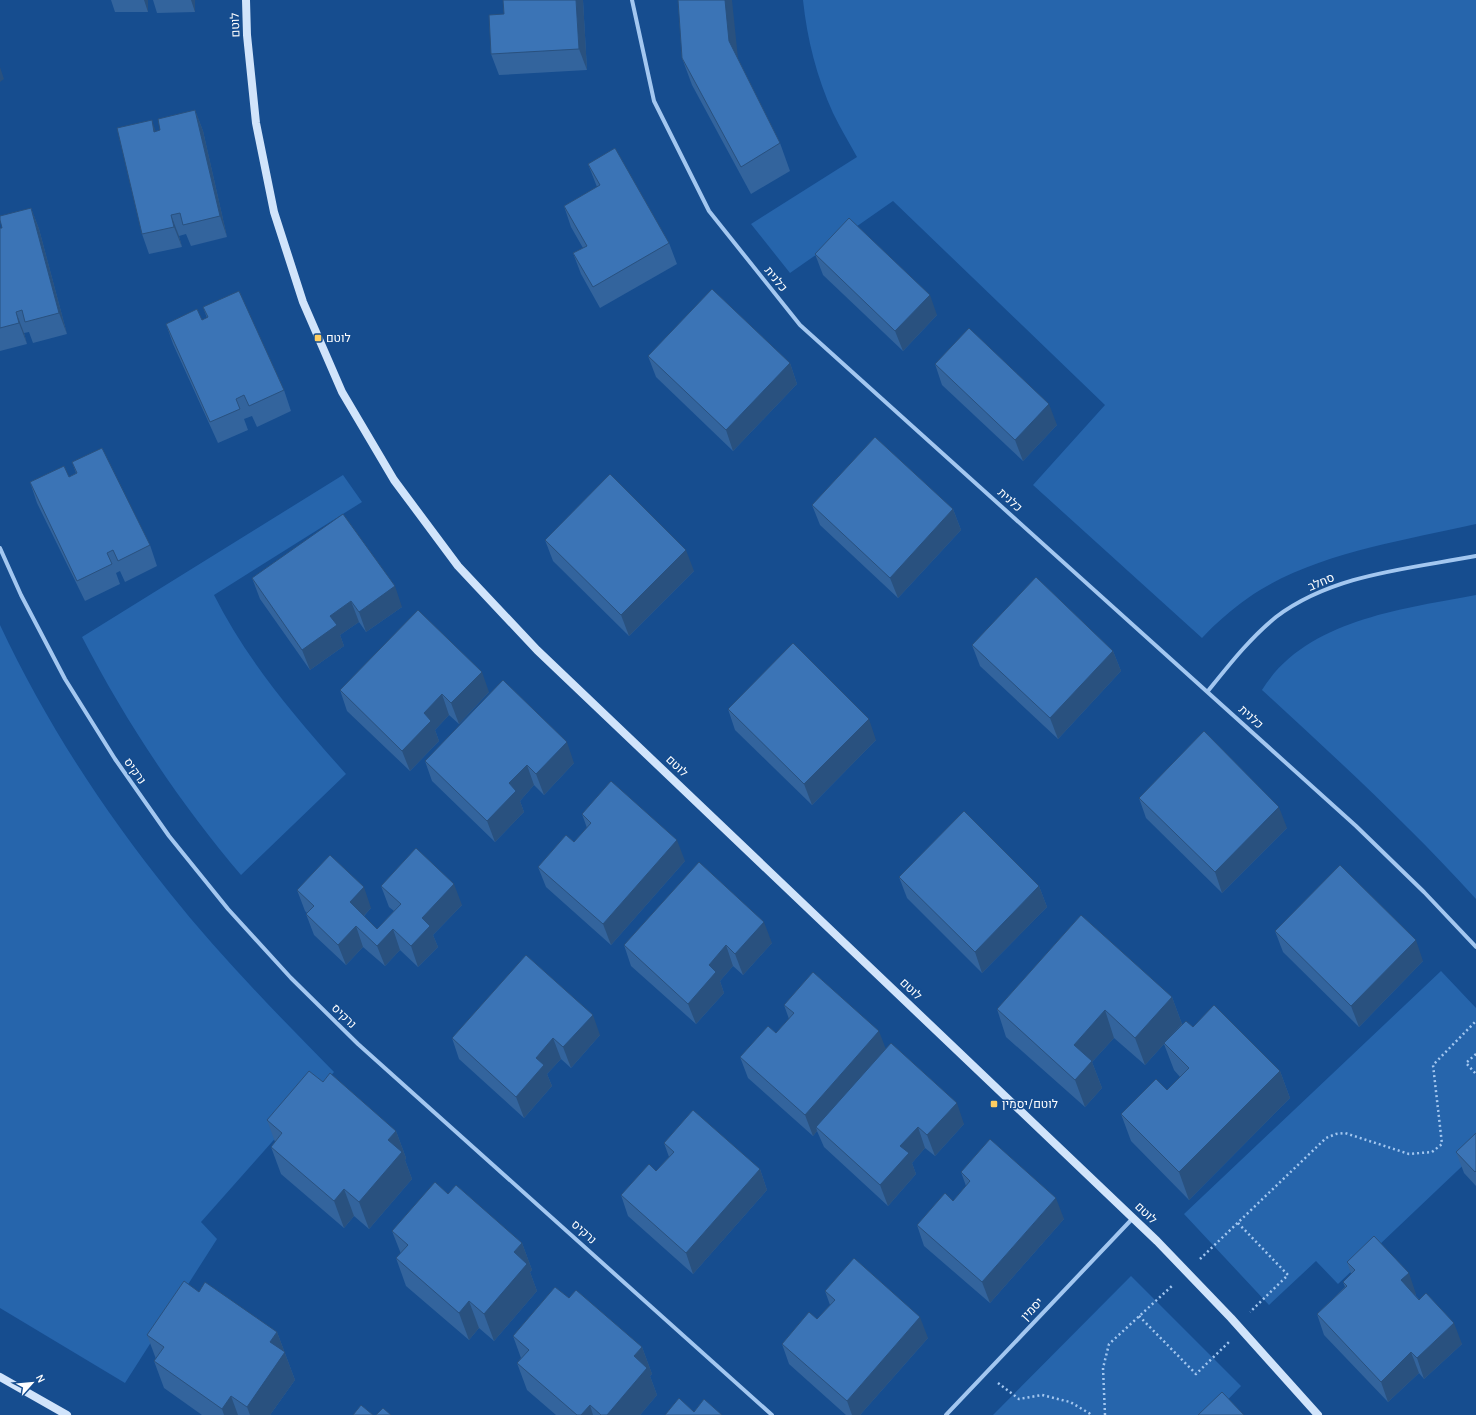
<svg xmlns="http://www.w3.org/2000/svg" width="1476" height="1415" font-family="Karla,Heebo,sans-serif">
<rect width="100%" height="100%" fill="#164d8f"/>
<!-- green -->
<g fill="#2665ac">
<path d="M803,0H1476V524C1402,541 1310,554 1248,598C1231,610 1216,623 1202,638L1033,485L1105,405L893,201L790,273L751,224L857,157C849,142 840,128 833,113C817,78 807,39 803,0Z"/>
<path d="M343,475L362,502L214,595C247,661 297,719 346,774L241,875C179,802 126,722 82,637Z"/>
<path d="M1476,595V899C1409,825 1335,757 1262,690C1305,620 1402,609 1476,595Z"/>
<path d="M0,625C45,721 103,810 169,892C220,956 277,1014 334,1072L201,1222L217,1239L125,1383L0,1308Z"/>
<polygon points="1441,971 1476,1008 1476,1153 1338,1284 1316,1261 1269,1305 1184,1214"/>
<polygon points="1131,1276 1241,1386 1213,1415 993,1415"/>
</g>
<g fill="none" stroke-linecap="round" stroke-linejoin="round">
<!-- path -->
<g stroke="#a3c7f0" stroke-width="2.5" stroke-dasharray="2 3" stroke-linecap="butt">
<polyline points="1476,1054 1466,1063 1476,1074"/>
<polyline points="1238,1223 1288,1275 1250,1312"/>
<polyline points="1200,1259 1326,1138 1336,1134 1345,1133 1409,1154 1432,1152 1442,1144 1433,1065 1476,1021"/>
<polyline points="1139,1316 1196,1374 1229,1342"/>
<polyline points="998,1383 1019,1399 1042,1395 1070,1402 1089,1413 1091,1415"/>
<polyline points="1105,1415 1103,1368 1109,1344 1173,1285"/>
</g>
<!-- street -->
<g stroke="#a3c7f0" stroke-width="4">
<polyline points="632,0 654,101 709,211 800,325 1356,826 1424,892 1476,947"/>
<polyline points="0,548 21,595 65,679 115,759 169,836 228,909 291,978 358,1044 772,1415"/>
<path d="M1208,691C1229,665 1250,638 1276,617C1333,574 1408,569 1476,556"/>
<polyline points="946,1415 1133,1218"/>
</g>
<!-- secondary -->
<g stroke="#d1e4fb" stroke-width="8">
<polyline points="246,0 247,35 256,123 274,212 303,302 342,392 394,480 458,566 537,650 1157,1241 1231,1318 1318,1415"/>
<polyline points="0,1377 67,1415"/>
</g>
</g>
<!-- wall -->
<g fill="#33649d">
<polygon points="111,0 195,0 195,12 157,13 153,0 148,0 148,12 115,12"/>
<polygon points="503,0 583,0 587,70 499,75 491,54 504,14"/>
<polygon points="682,58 738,59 780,143 790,171 751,194 692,85"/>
<polygon points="195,110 203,131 227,237 191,246 186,234 179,236 182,247 149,254 142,234 156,132 160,130"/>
<polygon points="588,164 669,243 677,264 600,308 581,274 573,253 583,248 571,227 564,206 597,187"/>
<polygon points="31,208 39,229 67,334 33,343 29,332 24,333 27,344 0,351 0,228 2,228"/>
<polygon points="815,254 937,315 903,351 823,275"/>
<polygon points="203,307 284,390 291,411 257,427 252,416 244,419 248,430 218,443 173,344 166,324 202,320 207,318"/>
<polygon points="648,356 790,363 797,384 733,451 656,377"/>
<polygon points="935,364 1057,425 1023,461 942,385"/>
<polygon points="72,462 150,545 157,566 125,582 120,571 116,573 120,584 85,601 37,503 30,482 69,477 76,473"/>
<polygon points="812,505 953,509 961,530 898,598 820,525"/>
<polygon points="545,540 694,571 629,636 553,561"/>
<polygon points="252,578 402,607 366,632 359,622 340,635 344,646 310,670 260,599"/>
<polygon points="972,645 1113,651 1121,671 1058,739 980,666"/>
<polygon points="340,690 489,692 459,724 449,715 435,730 439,741 410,771 347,711"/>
<polygon points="728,709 876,740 812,805 735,730"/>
<polygon points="425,761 574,763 544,795 534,785 520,801 524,812 495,842 432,781"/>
<polygon points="1139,798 1287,828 1222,893 1146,818"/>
<polygon points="582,814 685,861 611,945 546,887 538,867 574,842 587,828"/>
<polygon points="899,877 1039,886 1047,907 982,973 907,898"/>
<polygon points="381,886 462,905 433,935 438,947 418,967 400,950 385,966 363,947 346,965 314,935 306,914 307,913 305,911 297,890 371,908 364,916 377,929 394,911 389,907"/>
<polygon points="1275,931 1423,961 1359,1027 1283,952"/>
<polygon points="772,943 743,975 733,966 720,981 724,993 696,1024 631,966 624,945"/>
<polygon points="1172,997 1182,1024 1193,1027 1280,1071 1290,1098 1189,1200 1131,1141 1121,1114 1167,1090 1180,1077 1174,1070 1164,1044 1145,1065 1114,1038 1092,1062 1102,1088 1085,1107 1006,1037 997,1009"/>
<polygon points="784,1005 886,1049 964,1124 935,1156 925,1148 912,1163 916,1174 888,1206 824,1147 817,1131 813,1136 748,1078 740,1057 776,1033 789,1019"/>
<polygon points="600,1035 571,1068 561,1059 547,1074 552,1086 524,1118 459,1059 452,1038"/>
<polygon points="323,1082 396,1131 406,1158 405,1160 412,1179 369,1229 354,1216 344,1228 281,1174 271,1147 275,1142 267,1120"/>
<polygon points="1476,1133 1476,1186 1464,1173 1456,1152"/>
<polygon points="664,1143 760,1169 767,1190 693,1274 628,1216 621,1195 656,1171 669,1157"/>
<polygon points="961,1172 1064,1219 990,1303 924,1246 917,1225 953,1201 966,1186"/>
<polygon points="448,1194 522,1243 532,1270 530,1272 537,1291 494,1341 479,1328 469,1340 406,1286 396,1258 401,1254 392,1231"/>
<polygon points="1347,1262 1416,1294 1415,1295 1462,1344 1424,1379 1419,1373 1388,1402 1324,1335 1317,1314 1345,1287 1343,1282 1351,1274"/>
<polygon points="825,1291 928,1338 860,1415 846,1415 789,1364 782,1344 817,1319 830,1305"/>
<polygon points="569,1298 642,1347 652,1374 650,1376 657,1395 640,1415 556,1415 527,1390 517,1363 521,1358 513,1336"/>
<polygon points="277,1332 295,1380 270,1415 202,1415 164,1388 154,1361 156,1359 147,1335"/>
</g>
<!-- shaded-wall -->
<g fill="#29517f">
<polygon points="144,0 148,0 148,12"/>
<polygon points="191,0 195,0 195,12"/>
<polygon points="576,0 583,0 587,70 579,49"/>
<polygon points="725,0 732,0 739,68 729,41"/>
<polygon points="0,67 4,79 0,82"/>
<polygon points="195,110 203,131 227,237 220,216"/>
<polygon points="152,120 159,141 154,132"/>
<polygon points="31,208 39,229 67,334 59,313"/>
<polygon points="171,215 179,236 182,247 174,227"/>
<polygon points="930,295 937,315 903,351 895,331"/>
<polygon points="16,312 24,333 27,344 19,323"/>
<polygon points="790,363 797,384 733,451 726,430"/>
<polygon points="1049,404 1057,425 1023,461 1015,440"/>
<polygon points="953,509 961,530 898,598 890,578"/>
<polygon points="686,550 694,571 629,636 621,615"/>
<polygon points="395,586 402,607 366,632 359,612"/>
<polygon points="351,601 359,622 340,635 344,646 310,670 302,650 330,616"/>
<polygon points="1113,651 1121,671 1058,739 1050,718"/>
<polygon points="482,672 489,692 459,724 451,703"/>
<polygon points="442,694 449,715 435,730 439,741 410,771 402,751 424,713"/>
<polygon points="869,719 876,740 812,805 804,784"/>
<polygon points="567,742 574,763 544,795 536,774"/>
<polygon points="527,765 534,785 520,801 524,812 495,842 487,821 509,783"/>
<polygon points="1279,807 1287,828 1222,893 1215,872"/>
<polygon points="677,840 685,861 611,945 603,924"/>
<polygon points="454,884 462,905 433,935 438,947 418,967 411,946 422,918"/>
<polygon points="1039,886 1047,907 982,973 975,952"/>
<polygon points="364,887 371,908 357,923 350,902"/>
<polygon points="764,922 772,943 743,975 735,954"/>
<polygon points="356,926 363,947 346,965 338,945"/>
<polygon points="393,929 400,950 385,966 377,946"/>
<polygon points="1416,940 1423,961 1359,1027 1351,1006"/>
<polygon points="726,945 733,966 720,981 724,993 696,1024 688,1004 709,965"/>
<polygon points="1172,997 1182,1024 1164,1043 1164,1044 1145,1065 1135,1038"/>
<polygon points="1105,1010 1114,1038 1092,1062 1102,1088 1085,1107 1075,1080 1074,1045"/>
<polygon points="593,1015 600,1035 571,1068 563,1047"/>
<polygon points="879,1031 887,1052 816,1127 817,1131 813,1136 805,1115"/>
<polygon points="553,1038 561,1059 547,1074 552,1086 524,1118 516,1097 536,1058"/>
<polygon points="1280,1071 1290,1098 1189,1200 1179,1172"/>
<polygon points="957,1103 964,1124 935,1156 927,1135"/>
<polygon points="918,1127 925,1148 912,1163 916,1174 888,1206 880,1185 900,1146"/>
<polygon points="396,1131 406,1158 405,1160 412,1179 369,1229 359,1202 388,1140"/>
<polygon points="760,1169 767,1190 693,1274 686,1253"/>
<polygon points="344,1189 354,1216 344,1228 334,1201"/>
<polygon points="1056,1198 1064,1219 990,1303 982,1282"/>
<polygon points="522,1243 532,1270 530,1272 537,1291 494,1341 484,1314 514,1252"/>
<polygon points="1409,1273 1416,1294 1409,1301 1401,1280"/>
<polygon points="469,1301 479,1328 469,1340 459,1313"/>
<polygon points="920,1317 928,1338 860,1415 852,1415 847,1401"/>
<polygon points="1454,1323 1462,1344 1424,1379 1417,1358"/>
<polygon points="277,1332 295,1380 270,1415 250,1415 247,1407 270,1342"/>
<polygon points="642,1347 652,1374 650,1376 657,1395 640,1415 607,1415 634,1356"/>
<polygon points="1411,1352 1419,1373 1388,1402 1381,1382"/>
<polygon points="231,1396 238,1415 224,1415 222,1409"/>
<polygon points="590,1405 593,1415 581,1415"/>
</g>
<!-- building -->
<g fill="#3b74b6" stroke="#29517f">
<polygon points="503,0 576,0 579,49 491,54 489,15 504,14"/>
<polygon points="678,0 725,0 729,41 780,143 741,167 682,58"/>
<polygon points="195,110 220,216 183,225 180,213 171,215 174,227 142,234 117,128 152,120 154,132 160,130 158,119"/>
<polygon points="615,148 669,243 593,287 573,253 587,246 564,206 600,185 588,164"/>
<polygon points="31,208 59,313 25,322 22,310 16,312 19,323 0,328 0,228 2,228 0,220 0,216"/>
<polygon points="849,218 930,295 895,331 815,254"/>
<polygon points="712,289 790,363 726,430 648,356"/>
<polygon points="239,291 284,390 249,406 244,395 236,399 240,409 210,422 166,324 197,309 202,320 208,317 203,307"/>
<polygon points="969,328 1049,404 1015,440 935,364"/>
<polygon points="875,437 953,509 890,578 812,505"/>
<polygon points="102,448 150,545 118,561 113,550 107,553 112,564 77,581 30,482 64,466 69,477 77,473 72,462"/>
<polygon points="610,474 686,550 621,615 545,540"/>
<polygon points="343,514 395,586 359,612 351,601 330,616 337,625 302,650 252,578"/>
<polygon points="1036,577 1113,651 1050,718 972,645"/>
<polygon points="418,610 482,672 451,703 442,694 424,713 431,721 402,751 340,690"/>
<polygon points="793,643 869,719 804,784 728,709"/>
<polygon points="503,680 567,742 536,774 527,765 509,783 516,791 487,821 425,761"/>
<polygon points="1204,731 1279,807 1215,872 1139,798"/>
<polygon points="611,781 677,840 603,924 538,867 566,835 574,842 591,823 582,814"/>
<polygon points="964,811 1039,886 975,952 899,877"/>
<polygon points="416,848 454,884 422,918 430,926 411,946 393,929 377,946 356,926 338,945 306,914 314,906 297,890 330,855 364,887 350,902 377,929 401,904 381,886"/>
<polygon points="699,862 764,922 735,954 726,945 709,965 716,972 688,1004 624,945"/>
<polygon points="1340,865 1416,940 1351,1006 1275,931"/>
<polygon points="1081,915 1172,997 1135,1038 1105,1010 1074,1045 1092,1061 1075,1080 997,1009"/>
<polygon points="526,955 593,1015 563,1047 553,1038 536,1058 544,1065 516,1097 452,1038"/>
<polygon points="813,972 879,1031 805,1115 740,1057 768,1026 776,1033 794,1013 784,1005"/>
<polygon points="1214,1005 1280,1071 1179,1172 1121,1114 1156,1079 1167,1090 1189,1068 1164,1043 1186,1021 1193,1027"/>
<polygon points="891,1043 957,1103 927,1135 918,1127 900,1146 909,1153 880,1185 816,1127"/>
<polygon points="309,1071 323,1082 330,1073 396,1131 388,1140 402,1152 359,1202 344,1189 334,1201 271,1147 282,1133 267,1120"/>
<polygon points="693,1110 760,1169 686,1253 621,1195 649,1164 656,1171 674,1152 664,1143"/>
<polygon points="1476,1133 1476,1171 1475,1172 1456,1152"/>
<polygon points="990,1139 1056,1198 982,1282 917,1225 945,1193 953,1201 970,1181 961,1172"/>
<polygon points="435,1182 448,1194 456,1185 522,1243 514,1252 527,1264 484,1314 469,1301 459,1313 396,1258 408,1245 392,1231"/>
<polygon points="1374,1236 1409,1273 1401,1280 1419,1300 1426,1293 1454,1323 1417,1358 1411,1352 1381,1382 1317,1314 1347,1286 1343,1282 1355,1270 1347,1262"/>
<polygon points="854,1258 920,1317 847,1401 782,1344 809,1312 817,1319 835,1300 825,1291"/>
<polygon points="184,1281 199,1292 205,1282 277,1332 270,1342 285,1352 247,1407 231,1396 222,1409 154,1361 164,1347 147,1335"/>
<polygon points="555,1287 569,1298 576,1290 642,1347 634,1356 647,1368 607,1415 601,1415 590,1405 581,1415 577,1415 517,1363 529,1350 513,1336"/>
<polygon points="1222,1392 1244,1415 1198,1415"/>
<polygon points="679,1398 694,1412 704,1399 722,1415 665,1415"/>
<polygon points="361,1405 373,1415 353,1415"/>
<polygon points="383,1408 391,1415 376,1415"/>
</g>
<!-- markers -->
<g fill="#ffce62" stroke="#164d8f" stroke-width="1.5">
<rect x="314" y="334" width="8" height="8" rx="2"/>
<rect x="990" y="1100" width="8" height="8" rx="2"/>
</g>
<g text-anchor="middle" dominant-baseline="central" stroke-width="3" stroke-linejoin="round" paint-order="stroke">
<!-- street labels -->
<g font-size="12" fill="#fff" stroke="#164d8f">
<text transform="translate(235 25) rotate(-92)">לוטם</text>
<text transform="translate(776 279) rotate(51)">כלנית</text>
<text transform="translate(1010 500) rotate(42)">כלנית</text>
<text transform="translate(1321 582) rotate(-23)">סחלב</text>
<text transform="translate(1251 717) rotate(42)">כלנית</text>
<text transform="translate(677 766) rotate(44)">לוטם</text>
<text transform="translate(135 771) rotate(55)">נרקיס</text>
<text transform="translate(911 989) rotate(44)">לוטם</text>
<text transform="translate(344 1016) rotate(44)">נרקיס</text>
<text transform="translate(1146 1213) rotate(44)">לוטם</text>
<text transform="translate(584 1232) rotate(42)">נרקיס</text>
<text transform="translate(1032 1309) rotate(-47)">יסמין</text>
</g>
<!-- poi labels -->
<g font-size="12" fill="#fff" stroke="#164d8f" text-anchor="start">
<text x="326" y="338">לוטם</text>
<text x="1002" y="1104">לוטם/יסמין</text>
</g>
</g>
<!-- north arrow -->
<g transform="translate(32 1383) rotate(63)" stroke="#164d8f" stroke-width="3" paint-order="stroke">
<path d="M0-3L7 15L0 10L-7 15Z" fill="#ffffff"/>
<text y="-6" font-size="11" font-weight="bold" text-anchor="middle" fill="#ffffff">N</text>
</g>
</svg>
